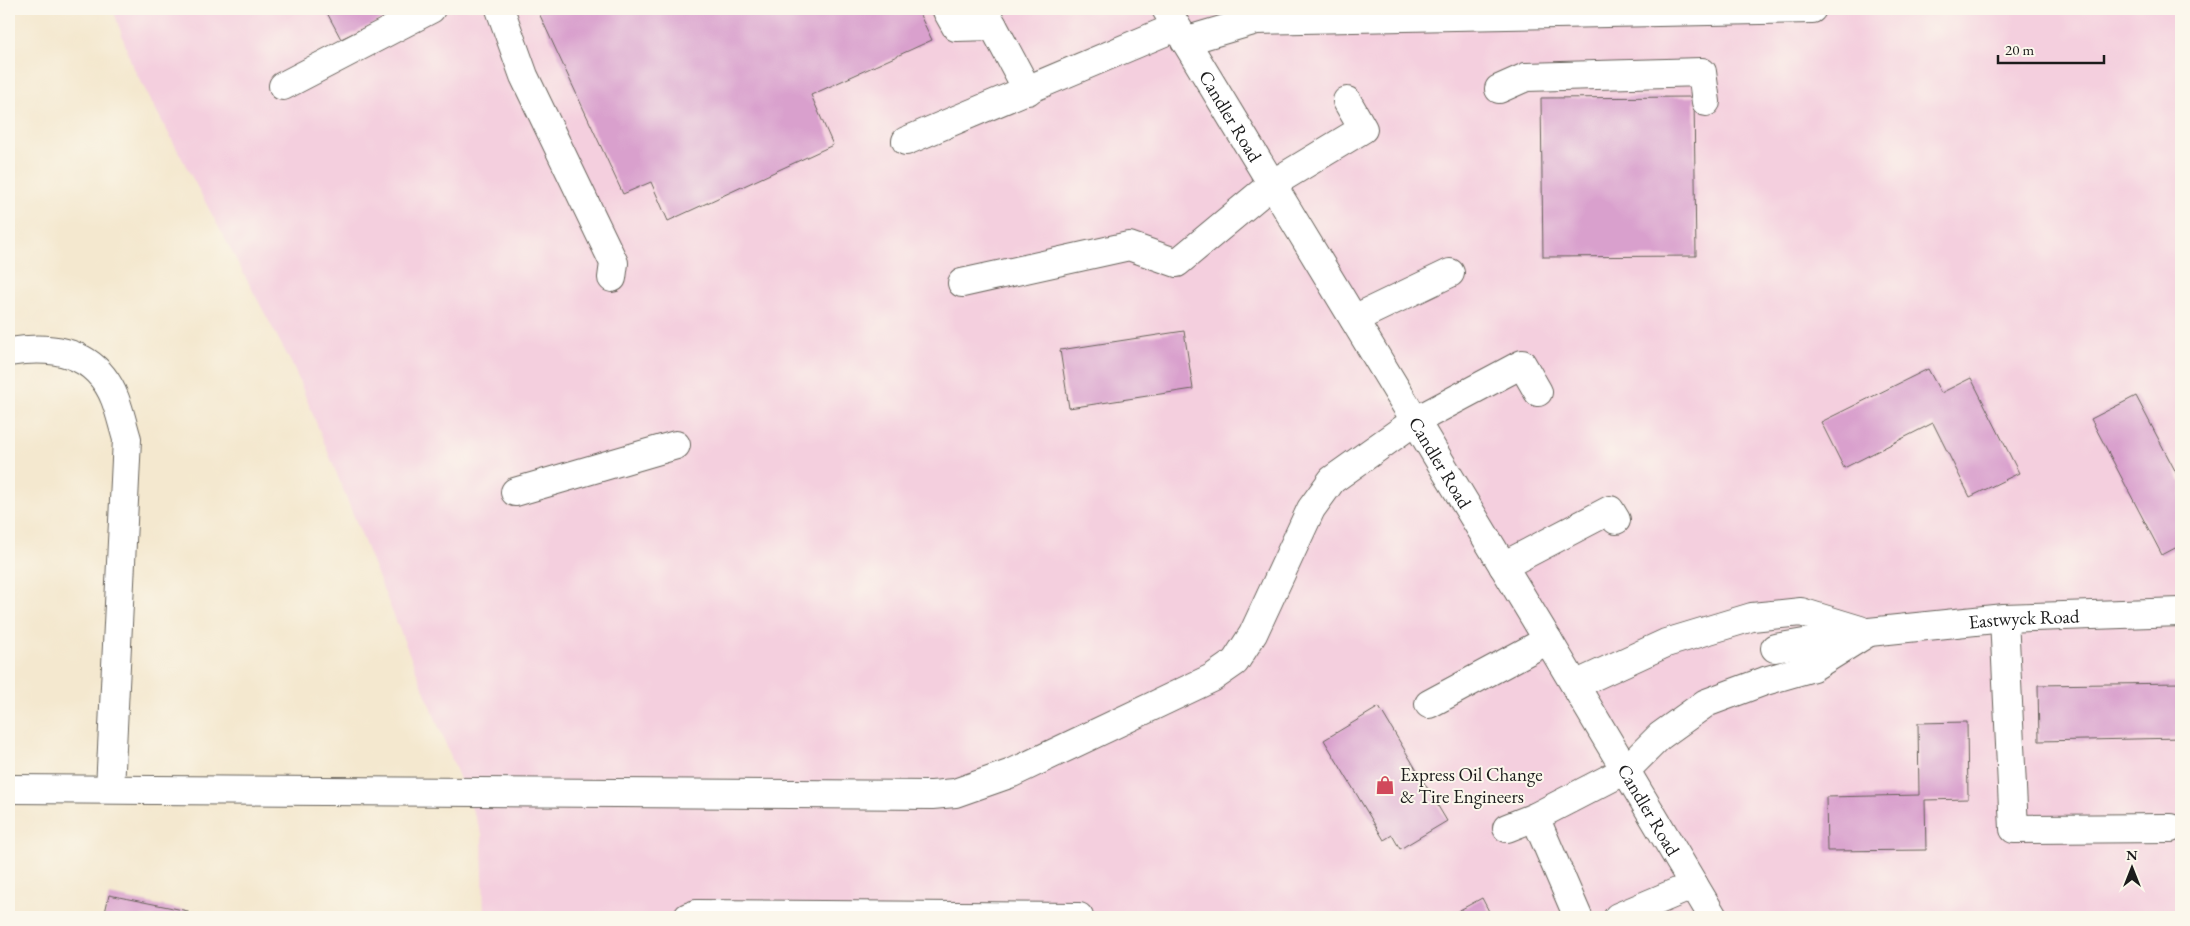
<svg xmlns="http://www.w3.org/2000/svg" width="2190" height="926" font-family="'EB Garamond',serif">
<rect width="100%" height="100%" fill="#fbf7ec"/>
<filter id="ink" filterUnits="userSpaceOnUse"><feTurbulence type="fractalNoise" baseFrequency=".02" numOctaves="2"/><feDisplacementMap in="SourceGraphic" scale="10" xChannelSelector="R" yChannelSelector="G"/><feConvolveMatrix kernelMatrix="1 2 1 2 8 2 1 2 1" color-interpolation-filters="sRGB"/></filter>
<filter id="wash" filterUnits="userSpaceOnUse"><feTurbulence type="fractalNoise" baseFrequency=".0096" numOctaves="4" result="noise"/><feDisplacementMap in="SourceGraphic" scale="20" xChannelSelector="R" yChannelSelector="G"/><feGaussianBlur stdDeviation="1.12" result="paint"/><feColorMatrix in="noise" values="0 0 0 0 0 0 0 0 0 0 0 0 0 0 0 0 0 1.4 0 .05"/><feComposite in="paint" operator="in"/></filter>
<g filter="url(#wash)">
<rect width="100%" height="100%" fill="#f4e8cf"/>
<!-- built -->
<polygon fill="#f4cfde" points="113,9 2181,9 2181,917 484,917 482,834 294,368 132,65"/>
<g id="blocks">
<!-- building -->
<g fill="#d9a0cd">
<polygon points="325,9 403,9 341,39"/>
<polygon points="537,9 917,9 932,40 811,95 833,145 668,221 651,182 623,194"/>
<polygon points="1694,97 1696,256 1543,257 1541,98"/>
<polygon points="1184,331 1193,389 1069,408 1060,350"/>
<polygon points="1928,369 1941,393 1971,378 2019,473 1970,497 1933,423 1844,468 1821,422"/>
<polygon points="2136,396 2181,482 2181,545 2162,555 2091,419"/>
<polygon points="2181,683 2181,738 2039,741 2038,685"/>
<polygon points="1379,707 1447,821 1400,849 1392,835 1384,840 1324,740"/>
<polygon points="1967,722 1968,799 1925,800 1926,850 1827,851 1826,797 1919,795 1918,723"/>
<polygon points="109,895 188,911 186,917 104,917"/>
<polygon points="1482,898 1492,917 1447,917"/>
</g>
</g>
</g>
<g filter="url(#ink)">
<use href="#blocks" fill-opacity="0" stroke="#68635b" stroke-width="1"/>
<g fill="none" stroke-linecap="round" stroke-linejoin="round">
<!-- minor casing -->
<g stroke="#68635b" stroke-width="30">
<g id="minor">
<polyline points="500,9 524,76 614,263 612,278"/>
<polyline points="984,9 1028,91"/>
<polyline points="947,11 956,27 993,26"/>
<polyline points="1185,41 1256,20 1812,9"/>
<polyline points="283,86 431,9"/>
<polyline points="1499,89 1526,77 1702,72 1706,102"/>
<polyline points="906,141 1176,27"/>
<polyline points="962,283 1129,246 1177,263 1272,184 1363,129 1347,101"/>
<polyline points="1354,319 1450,273"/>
<path d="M9,352C53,345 96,351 115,399C120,412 123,426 127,439L110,789"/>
<polyline points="515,492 676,445"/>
<polyline points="1503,566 1610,510 1616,520"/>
<polyline points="2004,618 2014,829 2171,828"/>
<path id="s1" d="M1775,648L1869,632L2004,618L2181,612"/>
<polyline points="1575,685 1666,643 1752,617 1801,612 1860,630"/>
<polyline points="1429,704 1548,640"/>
<polyline points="9,789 932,795 955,793 1012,773 1212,678 1235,662 1253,634 1311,509 1332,480 1415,421 1522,364 1538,392"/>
<polyline points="1535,817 1578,917"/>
<polyline points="1507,828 1535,817 1626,770 1660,736 1706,703 1765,681 1813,667 1869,632"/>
<polyline points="688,917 696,914 1079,917"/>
<polyline points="1618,917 1694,885"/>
</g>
</g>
<!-- major casing -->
<g stroke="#68635b" stroke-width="30">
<g id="major">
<path id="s2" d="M1166,9L1548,640L1713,917"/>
</g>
</g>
<!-- minor -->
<use href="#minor" stroke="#fff" stroke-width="28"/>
<!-- major -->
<use href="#major" stroke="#fff" stroke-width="28"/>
</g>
</g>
<!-- icons -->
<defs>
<g id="shop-bare" transform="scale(1.5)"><path d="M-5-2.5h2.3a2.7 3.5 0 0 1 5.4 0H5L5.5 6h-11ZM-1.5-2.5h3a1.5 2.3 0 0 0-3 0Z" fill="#d1495b" stroke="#fbf7ec" stroke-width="2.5" paint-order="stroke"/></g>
</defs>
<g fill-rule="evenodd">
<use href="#shop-bare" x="1385" y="785"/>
</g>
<g text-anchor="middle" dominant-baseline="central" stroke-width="4" stroke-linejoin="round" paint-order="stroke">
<!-- street labels -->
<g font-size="19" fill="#1c1c1c" stroke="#fbf7ec">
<text stroke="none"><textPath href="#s2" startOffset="125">Candler Road</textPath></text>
<text stroke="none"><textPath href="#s2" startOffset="530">Candler Road</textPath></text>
<text stroke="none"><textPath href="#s1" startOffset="251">Eastwyck Road</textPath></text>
<text stroke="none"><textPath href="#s2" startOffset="935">Candler Road</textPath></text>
</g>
<!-- poi labels -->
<g font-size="19" fill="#1c1c1c" stroke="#fbf7ec" text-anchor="start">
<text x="1400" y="774">Express Oil Change<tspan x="1400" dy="22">&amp; Tire Engineers</tspan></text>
</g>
</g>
<!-- margin -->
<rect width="2190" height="926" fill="none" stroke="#fbf7ec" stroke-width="30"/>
<!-- north arrow -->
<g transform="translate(2132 868)" stroke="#fbf7ec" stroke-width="4" paint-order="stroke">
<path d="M0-4L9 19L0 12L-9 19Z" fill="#1c1c1c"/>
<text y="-8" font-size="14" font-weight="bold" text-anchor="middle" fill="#1c1c1c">N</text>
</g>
<!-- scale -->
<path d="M1998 55v8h106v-8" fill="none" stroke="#1c1c1c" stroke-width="2.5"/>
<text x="2005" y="55" font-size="15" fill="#1c1c1c" stroke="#fbf7ec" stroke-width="4" paint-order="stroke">20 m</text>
</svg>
